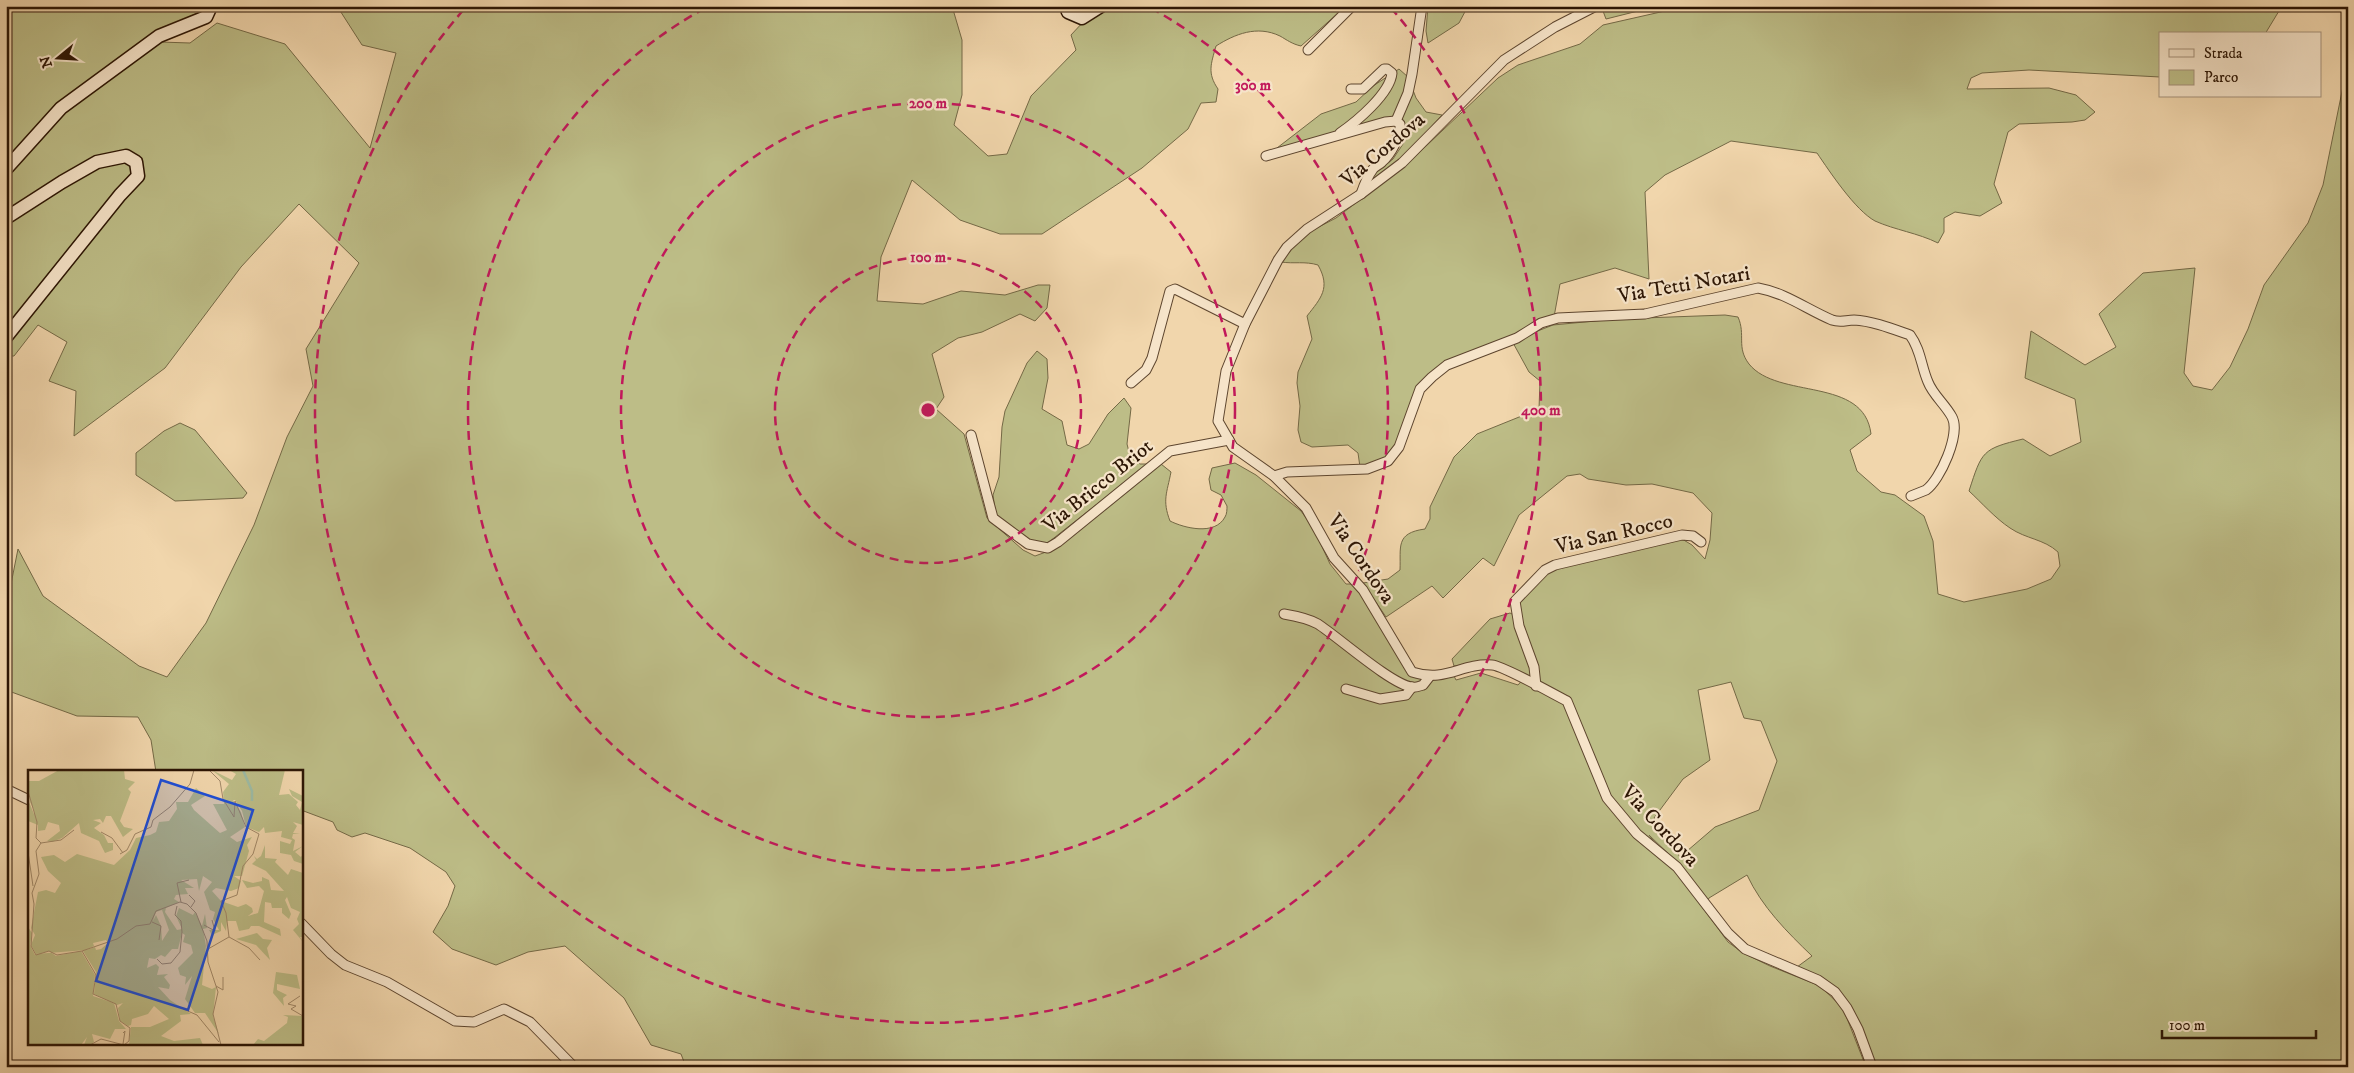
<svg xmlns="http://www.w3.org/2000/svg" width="2354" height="1073" font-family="'IM FELL DW Pica',serif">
<rect width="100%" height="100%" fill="#f1d6ac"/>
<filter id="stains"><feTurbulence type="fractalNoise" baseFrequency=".004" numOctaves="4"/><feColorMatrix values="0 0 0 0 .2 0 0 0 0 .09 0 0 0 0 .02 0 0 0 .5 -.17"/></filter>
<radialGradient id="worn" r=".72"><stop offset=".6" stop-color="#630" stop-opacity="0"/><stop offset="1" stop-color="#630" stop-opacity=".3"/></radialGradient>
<!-- green -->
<g fill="#bdbd87" stroke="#746946" fill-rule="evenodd">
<polygon points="6,6 204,6 202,11 158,31 6,160"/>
<path d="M337,6H952L962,40V95L954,125L988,156L1007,154L1031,96L1076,50L1071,35L1084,21L1105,6H1346L1301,46C1292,44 1287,40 1280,36C1257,25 1235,34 1216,46C1211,64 1207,73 1218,89L1216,102L1201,103L1188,129L1142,168L1042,234H1000L960,220L912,180L881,257L877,301L923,304L961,291L1005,295L1038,285H1050L1047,308L1035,321L1020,314L982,332L958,338L932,354L944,397L936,409L964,434L987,518L1023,550L1035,556L1046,552L1156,464H1161L1171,472C1167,493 1162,500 1170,521C1184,528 1215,536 1225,517C1227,514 1227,509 1227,506L1221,495L1211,490L1209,479L1212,468L1235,463L1256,475L1301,511L1314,529L1330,564L1346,584H1355L1410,673C1423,684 1439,680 1454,676L1456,680L1481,673L1518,685L1526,676L1491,661L1454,666L1452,659L1490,619L1510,613L1518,617L1517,602L1546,572L1558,566L1682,539L1692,545L1705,559L1710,540L1712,513L1693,493L1652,484L1626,485L1588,479L1580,474L1567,476L1519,515L1494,566L1483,558L1443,598L1432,586L1386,617L1363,583L1388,579L1400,570C1401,547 1395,533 1425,529L1430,519V507L1454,457L1477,434L1539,409L1540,381L1529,372L1512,341L1553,325L1616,319L1725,315L1738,317C1746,335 1736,347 1749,364C1778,400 1864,376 1871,434L1850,450L1857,471L1881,492L1895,495L1924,516L1933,541L1938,594L1964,602L2027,589L2051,579L2060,566L2058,552C2044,539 2026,539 2010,528C1995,518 1982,503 1969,491C1982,451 1982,449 2023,439L2050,456L2081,442L2075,399L2025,378L2031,331L2085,365L2116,347L2099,314L2143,273L2195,268L2184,373L2193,386L2212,390L2230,367L2248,329L2264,285L2308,223L2323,185L2348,62V1067H1874C1866,1046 1857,1012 1843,995C1831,982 1813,975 1797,967L1812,956C1787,932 1762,907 1747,875L1709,898L1707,901L1680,865L1649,835L1728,942L1743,953L1770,966L1820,986L1843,1008L1866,1067H686L681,1054L651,1045L624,998L565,946L528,952L496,965L452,949L433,932L448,906L455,886L446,872L410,848L365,833L352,837L337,830L333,822L301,810V772H156L151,740L138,717L77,716L6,690V609L18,549L43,596L139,666L167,677L206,623L254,525L287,437L313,386L306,349L359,263L299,204L241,267L165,368L74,436L76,391L49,381L67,342L38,325L14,356H6V344L122,198L141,178L125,153L6,210V176L62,112L160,42L190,43L217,23L285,44L370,148L396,53L362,45ZM1731,682L1744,718L1761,721L1777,761L1759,810L1715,827L1680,857L1654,818L1683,779L1710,760L1698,690Z"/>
<polygon points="1428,6 1468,6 1459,23 1428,43 1426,31"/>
<polygon points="1619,6 1636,6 1638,11 1606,19 1603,11"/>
<path d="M1687,6H2282L2265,34H2160V77L2029,70L1982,73L1971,78L1967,89L2049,88L2076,95L2095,112L2085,120L2072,122L2019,124L2008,132L1994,184L2002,203L1980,216L1955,212L1944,218V232L1938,243C1918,233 1895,230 1875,221C1855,210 1830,172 1817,153L1731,141L1665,175L1645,192L1649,279L1615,268L1560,284L1554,317L1431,375L1397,446L1387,459L1360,467L1358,453L1348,445L1312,447L1301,442L1298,430L1300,406L1297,383L1298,372L1312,339L1307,316C1321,298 1331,288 1318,265C1305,261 1294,264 1281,262L1297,243L1311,231L1336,218L1406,165L1498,78L1518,65L1580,44L1603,25Z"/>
<polygon points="1399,69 1408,77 1416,98 1426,112 1442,115 1400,161 1371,182 1372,176 1393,159 1405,141 1399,121 1277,148 1321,114 1356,102 1373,86"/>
<polygon points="126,162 130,165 131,175 6,329 6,220 100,167"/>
<polygon points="1037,351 1047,359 1048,378 1042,409 1062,421 1067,445 1079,449 1089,444 1108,414 1124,398 1131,408 1127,444 1130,456 1140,464 1148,464 1045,545 1024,538 996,517 993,495 999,477 1002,427 1005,411 1027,363"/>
<polygon points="180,423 195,430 247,493 243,498 175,501 136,475 136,453 164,431"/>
</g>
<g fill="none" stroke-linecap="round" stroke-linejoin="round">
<!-- street casing -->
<g stroke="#5d452e" stroke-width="11">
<g id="street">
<path d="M1596,6L1555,27L1504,60L1402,163L1361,194L1307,229L1287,247L1278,260L1245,324L1226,371L1218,421L1233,447L1274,476L1306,508L1334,558L1363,590L1412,672C1447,683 1460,663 1492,665C1504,666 1553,694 1567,701L1607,798L1637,834L1677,867L1728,933L1745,949L1818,980L1835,992L1847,1008L1858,1029L1872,1067"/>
<polyline points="2347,6 2348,17"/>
<polyline points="1308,50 1352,6"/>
<polyline points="1396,121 1408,93 1412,74 1422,6"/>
<path d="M1340,133C1356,122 1390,94 1392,73L1387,69H1384L1363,89H1351"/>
<path d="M1266,156L1385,122L1396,121L1400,124C1401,136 1391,154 1382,162C1379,165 1375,166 1373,169C1367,177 1364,185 1361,194"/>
<polyline points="1131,383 1146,370 1152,358 1170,291 1175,289 1245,324"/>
<polyline points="971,435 993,518 1028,544 1048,548 1058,542 1170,451 1229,440"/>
<path d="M1274,476L1287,472L1367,469L1388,461L1399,447L1420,389L1432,377L1447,365L1517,338L1541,323L1558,318L1645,314L1758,288C1786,293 1806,309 1832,320C1841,323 1846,320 1854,320C1873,321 1893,329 1910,335C1921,350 1921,366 1928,382C1933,395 1945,404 1952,417C1961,434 1940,480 1926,490C1921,492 1916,494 1911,496"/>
<path d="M1284,614C1296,616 1307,618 1318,624C1338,637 1392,685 1412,687C1415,688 1420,686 1423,685L1430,676"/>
<polyline points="1536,686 1534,667 1519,626 1515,601 1545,570 1555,565 1682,535 1693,536 1701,542"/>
<polyline points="1346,689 1380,699 1406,695 1412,687"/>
<polyline points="6,789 29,800"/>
<polyline points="301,923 331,954 345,965 387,982 455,1021 474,1022 504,1009 530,1022 574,1067"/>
</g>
</g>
<!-- secondary casing -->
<g stroke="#2c1504" stroke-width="15">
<g id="secondary">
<polyline points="1066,6 1068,12 1082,18 1101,6"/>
<polyline points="6,169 61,108 159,36 206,17 211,6"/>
<polyline points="6,218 62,182 97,162 126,156 136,162 138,176 120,195 6,337"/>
</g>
</g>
<!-- street -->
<use href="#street" stroke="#f6e4c9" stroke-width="9"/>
<!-- secondary -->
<use href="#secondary" stroke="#f6e4c9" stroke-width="12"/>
</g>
<!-- distance rings -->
<g fill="none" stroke="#c2185b" stroke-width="2.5" stroke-dasharray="9 6">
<circle cx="928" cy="410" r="153"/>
<circle cx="928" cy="410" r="307"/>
<path d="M1151 8A460 460 0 1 1 705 8"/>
<path d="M1391 8A613 613 0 1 1 465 8"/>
</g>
<g text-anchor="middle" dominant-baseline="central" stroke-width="4.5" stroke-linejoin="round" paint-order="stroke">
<!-- street labels -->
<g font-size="21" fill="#2c1504" stroke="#f6e4c9">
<text transform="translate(1383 150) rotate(-40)">Via Cordova</text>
<text transform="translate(1684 285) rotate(-10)">Via Tetti Notari</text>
<text transform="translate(1098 486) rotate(-39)">Via Bricco Briot</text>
<text transform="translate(1614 534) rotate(-13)">Via San Rocco</text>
<text transform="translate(1361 559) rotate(56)">Via Cordova</text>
<text transform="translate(1660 826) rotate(47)">Via Cordova</text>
</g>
</g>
<!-- overview -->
<g transform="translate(28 770)">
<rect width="275" height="275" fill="#f1d6ac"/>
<path d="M31,0H96L97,9L107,12L100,19L103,22L92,51L96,57L105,59L95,67L83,46H78L75,53L72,49L65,50L73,53L66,58L76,65L80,73H85V80L77,83L71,71L53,63L51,53L34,68L24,72L19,71L32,61L31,55L20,52L17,60L10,61V55L0,51V23L1,32L6,44V40L2,32L0,11H11ZM184,0L204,10L208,4L201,0H257L251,25L261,24L270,32L268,35L272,40L274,32L264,26L261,19L275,26V55L265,52L269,56L265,63H272L265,64L264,68L267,70L265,81L275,76L267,82L273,87L275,84V94L266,91L263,85L252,83V71L262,74L264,70L253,67L254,61L237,63L236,57L231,62L218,57L214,41L207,30H205L213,42L217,57L202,67L209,72L224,67L219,75L221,81L214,106H206L213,111L211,118L203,121L188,118L184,121L193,131L210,137L218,134L224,138L225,142L220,146L230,143L236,121L231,116L219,118L214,110L225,113L234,111V107L241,110L243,120L256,121L238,101L224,94L228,90L226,86L229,89L233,86L237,75V88L249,89L247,92L260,105L263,99L275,103V167H272L275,172L265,160L271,154L269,149L272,142L263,138L259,127L257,130L263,144L261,149L254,143V138H244L243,133L237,132L236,152L252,159L253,166L231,156H223L221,159L211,161L208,151H199L198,161L193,152V161L184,165L181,160H191L185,149L187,142L182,140L176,122L184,112L175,106L171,121L169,109L153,110L166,118H157L160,124L148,125L146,129L151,132L138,138L137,142L149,160L154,159L148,146L151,138L165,145L167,142L174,156L177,144L179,158L175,159L178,176L174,215L184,219L188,217L185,246L191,264L177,243H167L157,229L164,206L157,215L158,207L152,205L150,198L165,183L163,175L155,172L157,165L154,163L150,179H144L137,187L133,185L127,189L121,188L119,198L128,194L131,197L129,205L140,204L136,207L142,215L141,219L130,217L142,230L163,244L152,245L153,251L133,266L146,271L172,268L175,275H101L103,257H122L141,249L126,236L120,244L104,249L103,255L100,256L92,251L90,238L95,233L89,235L66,224L68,202L55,181L67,177L68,180L73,179L80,173L78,170L65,173L66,176L58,180L8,184L3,175L7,165L3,158L10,122L18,120L27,123L33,113L20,101L13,87L26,85L37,92L49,84L86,95L102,80L108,68L122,65L128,62L131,52L141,51L149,39L148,32H160L168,18L177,26L163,35L166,40L192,63L199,60L185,34H196L195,22L201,14ZM134,140L141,160L134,171L133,156L128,145L125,151L128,142ZM0,157L4,163L2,175L7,185L21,181L28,186L53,181L67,205L65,226L86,233L91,251L98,259H87L82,269L64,264L66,272L62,275H56L59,267L53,275H0ZM229,163L235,169L244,170L239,178L242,190L228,175L208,169ZM248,202L269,205L272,219L249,214V220L259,225L255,228L256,236L245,223ZM255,245L275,246V275H225L230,269L236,271L259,253L260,247Z" fill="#bdbd87" fill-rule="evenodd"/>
<path fill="none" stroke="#9cbaa4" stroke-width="2.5" d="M215,0L224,21V31"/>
<path fill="none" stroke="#a28969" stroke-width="1" d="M181,0L192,11L195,29L206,47L207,31L218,57L231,64L225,84L215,96L209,125L193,131L198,143L201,167M0,21L9,52L8,68L13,73M46,60L33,70L13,73L8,81L11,104L4,123L6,134L3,176L8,185L21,181L29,185L54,181M73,62L84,68L95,83M0,82L5,116M92,84L99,80L107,64L123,57L125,50L142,37L162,14L166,0M161,125L167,131L163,137M153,132L149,113L161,110M124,152L133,156L131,170M176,155L187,161L184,150M201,167L221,178L232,190M180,179L201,167M54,181L89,169L108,156L122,154L128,141L152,132L159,134L168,143L179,171L180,192L190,222L185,244L193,275M54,181L68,205L65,224L88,234L92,251L102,258L101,271L96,275M129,189L134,194L143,193L152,182L154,162L153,151L147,145L149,136M188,216L195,220V207M272,226L260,234L268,236L263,239L275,246M155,239L169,245L191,272M95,274L97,261L95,263M62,275L73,269L96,275"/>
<path fill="#1d4ed8" fill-opacity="0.15" stroke="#1d4ed8" stroke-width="2.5" d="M133,10L225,40L160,240L68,211Z"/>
<rect width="275" height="275" fill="none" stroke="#2c1504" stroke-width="2.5"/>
</g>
<circle cx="928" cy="410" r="8" fill="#c2185b" stroke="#f6e4c9" stroke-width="2.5"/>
<g font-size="15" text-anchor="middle" font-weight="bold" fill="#c2185b" stroke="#f6e4c9" stroke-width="4.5" stroke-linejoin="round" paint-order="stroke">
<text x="1253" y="90">300 m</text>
<text x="928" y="108">200 m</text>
<text x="928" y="262">100 m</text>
<text x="1541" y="415">400 m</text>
</g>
<!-- margin -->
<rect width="2354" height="1073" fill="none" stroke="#f1d6ac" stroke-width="25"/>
<rect x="8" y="8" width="2339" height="1058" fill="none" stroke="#2c1504" stroke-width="2.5"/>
<rect x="12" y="12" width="2329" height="1048" fill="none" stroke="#2c1504"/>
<!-- legend -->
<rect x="2159" y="32" width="162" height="65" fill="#f6e4c9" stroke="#a5917a"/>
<rect x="2169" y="49" width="25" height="8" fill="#f6e4c9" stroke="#a5917a"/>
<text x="2204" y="58" font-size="15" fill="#2c1504">Strada</text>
<rect x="2169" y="70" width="25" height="15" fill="#bdbd87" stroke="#a5917a"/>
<text x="2204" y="82" font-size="15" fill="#2c1504">Parco</text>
<!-- north arrow -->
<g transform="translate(58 58) rotate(252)" stroke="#f6e4c9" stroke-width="4" paint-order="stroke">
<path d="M0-4L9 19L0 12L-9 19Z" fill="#2c1504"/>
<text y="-8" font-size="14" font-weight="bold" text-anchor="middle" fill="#2c1504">N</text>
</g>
<!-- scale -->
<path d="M2162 1030v8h154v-8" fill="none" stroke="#2c1504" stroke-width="2.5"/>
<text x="2169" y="1030" font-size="15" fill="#2c1504" stroke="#f6e4c9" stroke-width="4" paint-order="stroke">100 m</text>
<rect width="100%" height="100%" filter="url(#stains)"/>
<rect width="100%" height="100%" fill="url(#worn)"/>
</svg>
